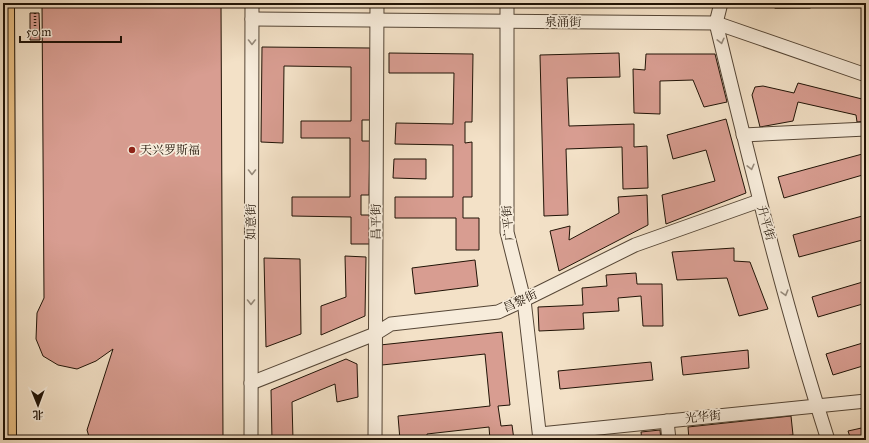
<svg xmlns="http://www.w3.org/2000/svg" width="869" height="443" font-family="'IM FELL Great Primer','Noto Serif SC',serif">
<rect width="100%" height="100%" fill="#f3e1c7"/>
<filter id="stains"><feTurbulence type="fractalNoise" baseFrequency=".005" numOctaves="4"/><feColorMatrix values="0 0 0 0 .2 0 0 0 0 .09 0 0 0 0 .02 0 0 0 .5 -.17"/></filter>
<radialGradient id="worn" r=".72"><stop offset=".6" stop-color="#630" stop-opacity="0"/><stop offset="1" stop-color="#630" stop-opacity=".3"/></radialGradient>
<!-- building -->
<g fill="#d89d91" stroke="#201306">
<polygon points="42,3 221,3 223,440 90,440 87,430 113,349 96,361 77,369 58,365 43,356 36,339 37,313 44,298"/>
<polygon points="775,3 849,3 849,7 775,8"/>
<rect x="775" y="3" width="35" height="5"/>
<polygon points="30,13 39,13 40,40 30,40"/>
<polygon points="262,47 370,48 370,120 362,120 362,141 370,141 369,195 361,195 361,215 370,215 370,244 351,244 351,217 292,216 292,197 350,197 350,138 301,138 301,121 351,121 351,67 284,66 283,143 261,142"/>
<polygon points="389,53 473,54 472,122 465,122 465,143 472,142 472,197 463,197 463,218 479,218 479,250 456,250 456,218 395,218 395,197 453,197 453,145 395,144 396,123 453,124 454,73 389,73"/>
<polygon points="619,53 620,77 567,78 569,126 634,124 634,147 647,146 648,188 623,189 622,147 566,149 568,215 544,216 540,55"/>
<polygon points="646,54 715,54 727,102 704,107 693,80 660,81 660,114 634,113 633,69 645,70"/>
<polygon points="798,83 866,100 866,121 857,122 856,115 798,102 793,121 760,127 752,95 755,87 763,86 794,93"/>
<polygon points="726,119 746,193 666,224 662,195 715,181 706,150 673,159 667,135"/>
<polygon points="866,153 866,174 784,198 778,177"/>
<polygon points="394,159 426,159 426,179 393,178"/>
<polygon points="647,195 648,225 559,271 550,231 570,226 569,240 619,213 618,197"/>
<polygon points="866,215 866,239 799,257 793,235"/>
<polygon points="734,248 734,261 750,262 768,309 739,316 727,278 677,280 672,252"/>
<polygon points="345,256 366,257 365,316 321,335 321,306 346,297"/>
<polygon points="264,258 300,259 301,334 266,347"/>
<polygon points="475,260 478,286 415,294 412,268"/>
<polygon points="636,273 637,284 662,284 663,326 643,326 641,296 618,298 619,311 583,313 584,329 539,331 538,307 583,305 582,288 607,286 606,275"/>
<polygon points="866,281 866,303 818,317 812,297"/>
<polygon points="502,332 510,405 498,406 501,426 512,425 514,440 490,440 489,427 427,434 427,440 400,440 398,416 490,406 485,354 382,365 380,345"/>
<polygon points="866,342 866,365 833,375 826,354"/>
<polygon points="748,350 749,368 683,375 681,357"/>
<polygon points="346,359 357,364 358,397 337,402 335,384 292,402 293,440 272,440 271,390"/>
<polygon points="651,362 653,380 560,389 558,371"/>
<polygon points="791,416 793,435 747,440 689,440 688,427"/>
<polygon points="866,427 866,440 851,440 848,431"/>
<polygon points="660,430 661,440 642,440 641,432"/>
</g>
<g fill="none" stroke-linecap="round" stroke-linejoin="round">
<!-- minor casing -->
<g stroke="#554636" stroke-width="15">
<g id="minor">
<polyline points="507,3 507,232 524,300 540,440"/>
<path d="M721,3L716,23C750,163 784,303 828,440"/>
<polyline points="252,19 716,23 866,75"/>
<polyline points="743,135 866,129"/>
<polyline points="251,383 375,334 391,324 498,312 524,300 635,245 759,201"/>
<polyline points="667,421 669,440"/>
<polyline points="540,434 866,401"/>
<polyline points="251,440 252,3"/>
<polyline points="375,440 377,3"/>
</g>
</g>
<!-- major casing -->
<g stroke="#201306" stroke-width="18">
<polyline id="major" points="6,3 8,440"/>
</g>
<!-- path -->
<polyline stroke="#201306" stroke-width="2.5" stroke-dasharray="1 2" stroke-linecap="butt" points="35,13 35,40"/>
<!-- minor -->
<use href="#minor" stroke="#f7ecdb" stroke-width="13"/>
<!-- major -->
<use href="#major" stroke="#eac084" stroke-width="16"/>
</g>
<!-- one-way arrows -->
<defs><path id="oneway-chevron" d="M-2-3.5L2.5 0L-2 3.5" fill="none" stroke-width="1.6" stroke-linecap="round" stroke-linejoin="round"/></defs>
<g stroke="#968a7b">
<use href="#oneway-chevron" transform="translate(721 41) rotate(76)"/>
<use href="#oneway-chevron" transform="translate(252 42) rotate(90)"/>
<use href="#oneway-chevron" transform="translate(751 167) rotate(76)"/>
<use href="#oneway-chevron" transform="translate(252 172) rotate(90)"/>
<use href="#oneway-chevron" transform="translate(785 293) rotate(74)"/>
<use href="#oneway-chevron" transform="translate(251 302) rotate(90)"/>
</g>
<!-- markers -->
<circle fill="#8f2418" stroke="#f7ecdb" stroke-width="1.5" cx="132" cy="150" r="4"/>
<g text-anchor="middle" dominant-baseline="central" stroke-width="3.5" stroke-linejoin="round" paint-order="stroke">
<!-- street labels -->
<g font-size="12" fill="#201306" stroke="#f7ecdb">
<text x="563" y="22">泉涌街</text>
<text transform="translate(251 222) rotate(-90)">如意街</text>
<text transform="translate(376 222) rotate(-90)">昌平街</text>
<text transform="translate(508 223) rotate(-95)">广平街</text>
<text transform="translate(766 223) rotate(74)">升平街</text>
<text transform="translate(520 301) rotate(-25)">昌黎街</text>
<text transform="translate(703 417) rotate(-6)">光华街</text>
</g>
<!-- poi labels -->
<g font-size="12" fill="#201306" stroke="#f7ecdb" text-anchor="start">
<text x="140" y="150">天兴罗斯福</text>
</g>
</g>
<!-- margin -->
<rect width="869" height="443" fill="none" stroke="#f3e1c7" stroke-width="16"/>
<rect x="4" y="4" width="861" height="435" fill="none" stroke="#201306" stroke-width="2"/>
<rect x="8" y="8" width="853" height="427" fill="none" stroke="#201306"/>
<!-- north arrow -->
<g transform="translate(38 405) rotate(179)" stroke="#f7ecdb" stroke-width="3" paint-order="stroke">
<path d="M0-3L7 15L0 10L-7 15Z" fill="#201306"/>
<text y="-6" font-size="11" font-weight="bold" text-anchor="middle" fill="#201306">北</text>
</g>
<!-- scale -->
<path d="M20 36v6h101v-6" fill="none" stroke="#201306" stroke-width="2"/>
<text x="26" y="36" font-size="12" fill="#201306" stroke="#f7ecdb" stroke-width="3" paint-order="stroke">50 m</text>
<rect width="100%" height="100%" filter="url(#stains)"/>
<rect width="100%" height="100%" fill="url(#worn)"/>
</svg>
